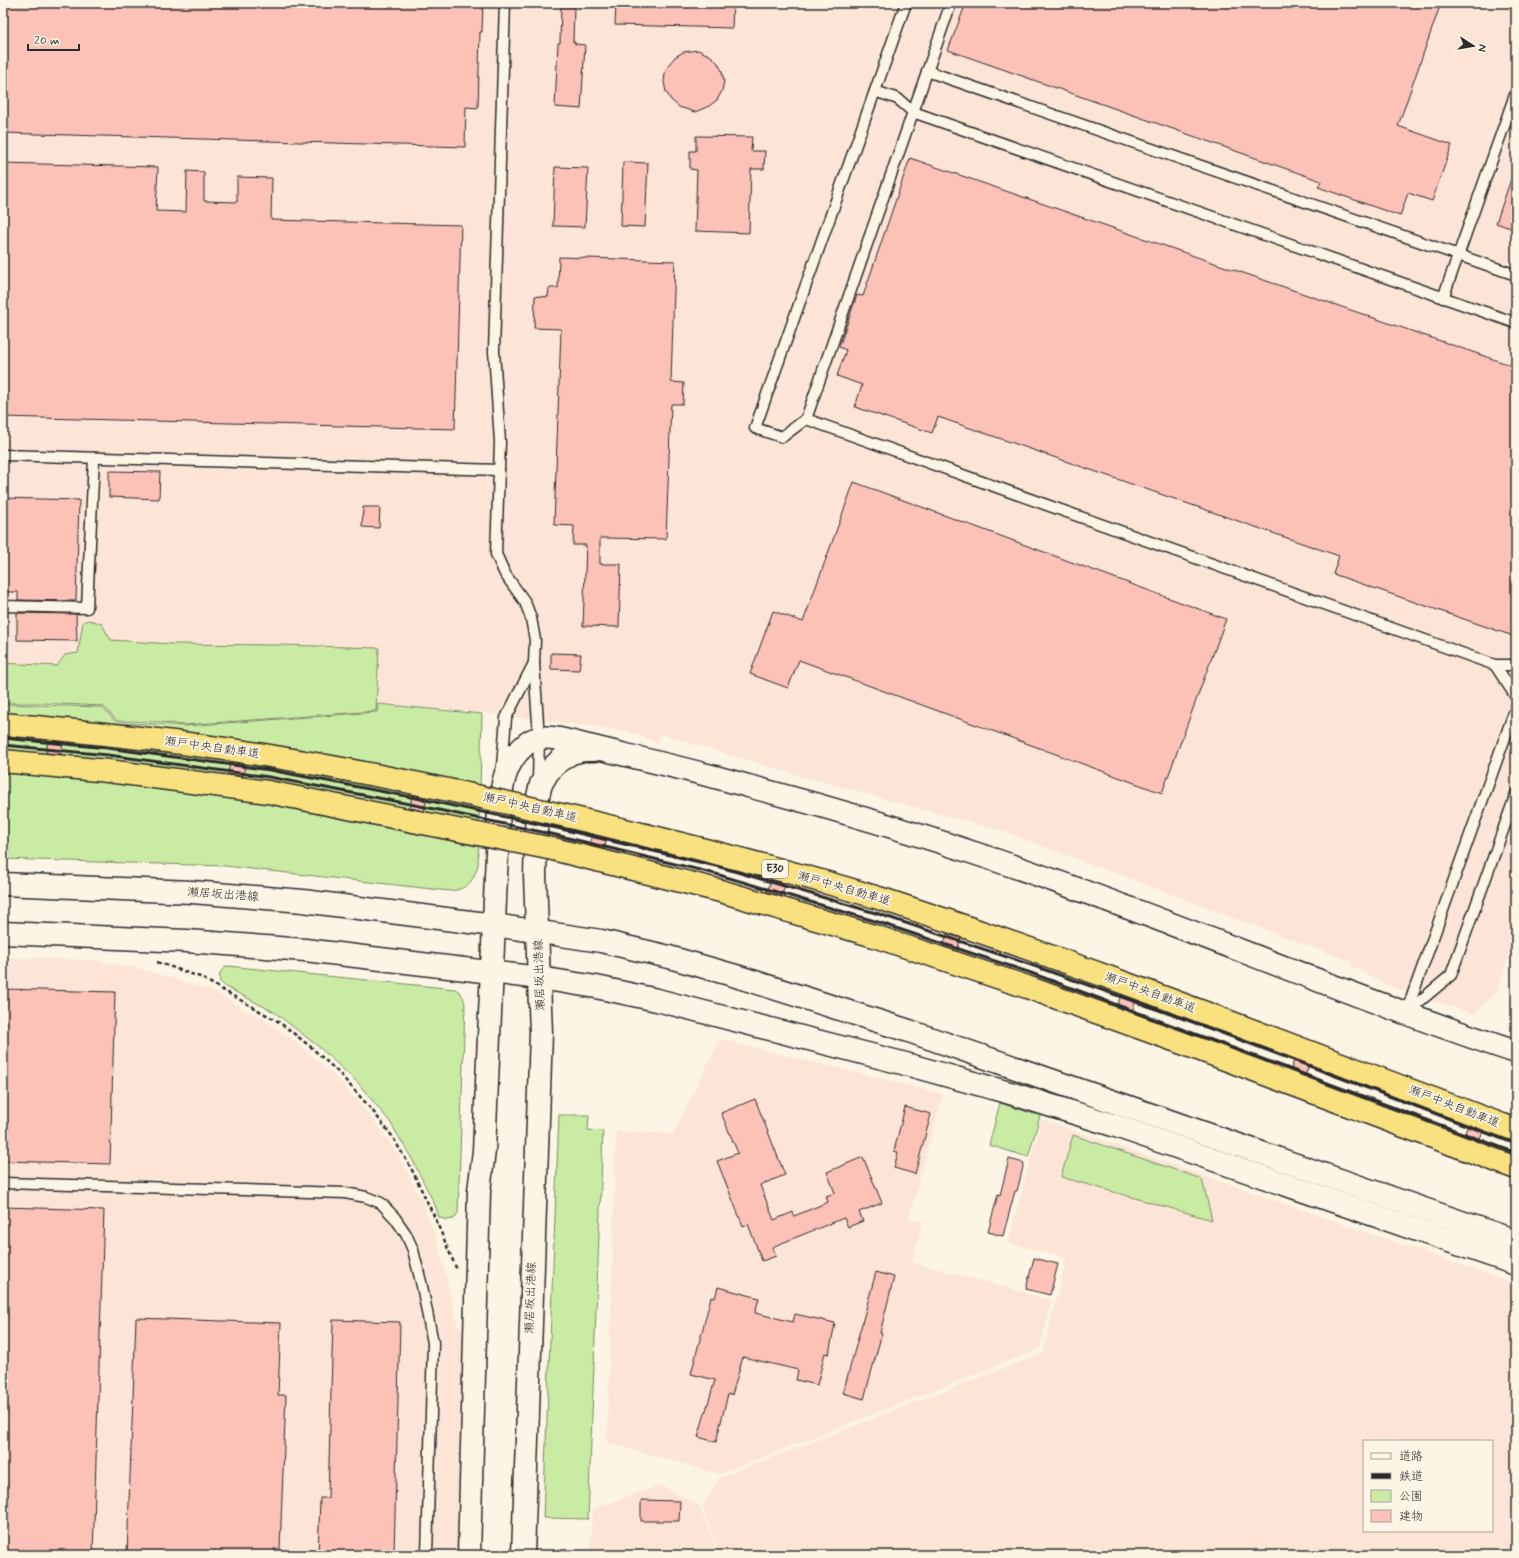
<svg xmlns="http://www.w3.org/2000/svg" width="1519" height="1558" font-family="Mynerve,'Klee One',sans-serif">
<rect width="100%" height="100%" fill="#fcf5e5"/>
<filter id="ink" filterUnits="userSpaceOnUse"><feTurbulence type="fractalNoise" baseFrequency=".025" numOctaves="2"/><feDisplacementMap in="SourceGraphic" scale="8" xChannelSelector="R" yChannelSelector="G"/><feConvolveMatrix kernelMatrix="1 2 1 2 8 2 1 2 1" color-interpolation-filters="sRGB"/></filter>
<g filter="url(#ink)">
<!-- built -->
<g fill="#fce5d7" fill-rule="evenodd">
<polygon points="3,3 1516,3 1516,935 1496,993 1474,1014 1389,986 1352,966 1352,962 1002,831 801,776 660,734 658,743 627,731 483,713 349,701 3,680"/>
<polygon points="3,957 95,960 142,969 210,990 263,1019 301,1046 339,1080 373,1119 399,1156 422,1201 438,1243 458,1327 463,1327 458,1555 3,1555"/>
<polygon points="720,1039 943,1094 909,1218 923,1222 912,1262 1052,1300 1040,1349 719,1474 607,1443 616,1131 673,1134"/>
<path d="M1041,1119L1516,1284V1555H720L702,1507L721,1477L1043,1353L1066,1258L1008,1243ZM1364,1441H1492V1531H1364Z"/>
<polygon points="660,1485 699,1505 718,1555 590,1555 592,1509"/>
</g>
<!-- green -->
<g fill="#caeba3" stroke="#7a8b67">
<polygon points="88,620 101,623 111,640 172,644 282,645 379,648 376,711 184,725 159,722 117,721 103,706 40,703 3,703 3,663 57,666 65,655 78,653 83,622"/>
<path d="M3,704L102,707L117,723L159,724L184,726L377,712L378,704L482,714L478,865C473,882 468,889 450,891L225,866L3,859Z"/>
<path d="M228,966L455,989C462,993 464,997 465,1005L458,1213L454,1219L446,1220L439,1217L435,1205L412,1159L390,1122L358,1083L319,1047L274,1012L226,987L220,982C219,973 220,970 228,966Z"/>
<polygon points="1000,1103 1040,1116 1028,1157 989,1145"/>
<polygon points="559,1115 589,1115 588,1130 603,1131 588,1519 543,1518"/>
<polygon points="1073,1135 1202,1179 1212,1220 1061,1177"/>
</g>
<!-- building -->
<g fill="#fcc1b7" stroke="#2b2b2b">
<polygon points="3,3 483,3 482,32 480,32 478,108 466,107 465,147 3,133"/>
<polygon points="616,3 733,3 732,28 615,25"/>
<polygon points="966,3 1441,3 1398,126 1452,145 1432,201 1408,193 1400,216 1318,187 1321,181 948,50"/>
<polygon points="561,6 574,7 573,42 575,42 575,44 585,45 581,109 555,107 558,43 560,43"/>
<polygon points="698,50 711,56 718,63 722,71 724,81 722,91 717,100 709,106 695,112 679,107 671,100 666,92 664,82 665,73 669,64 675,57 683,52"/>
<polygon points="696,136 752,137 751,151 765,151 764,169 751,169 749,233 695,231 697,170 690,169 690,151 696,151"/>
<polygon points="910,158 1516,367 1516,637 1333,574 1339,556 938,417 932,433 855,407 862,385 837,376 846,350 839,347 857,295 863,296"/>
<polygon points="623,162 648,163 645,227 621,226"/>
<polygon points="3,163 158,167 156,211 186,212 187,171 204,172 204,201 237,202 237,177 272,178 271,220 461,225 455,429 3,417"/>
<polygon points="555,167 588,168 585,227 553,226"/>
<polygon points="1514,170 1516,170 1516,230 1496,223"/>
<polygon points="559,257 675,261 671,382 684,383 683,404 671,404 666,539 600,538 600,564 621,564 619,627 583,626 586,545 573,545 574,526 554,525 561,329 534,328 535,296 548,297 549,288 558,288"/>
<polygon points="109,471 160,472 159,499 109,497"/>
<polygon points="854,482 1226,619 1162,793 799,660 788,688 750,674 773,611 803,622"/>
<polygon points="3,498 79,500 76,601 18,600 18,592 3,592"/>
<polygon points="363,507 380,507 379,528 362,527"/>
<polygon points="17,613 76,614 77,641 17,640"/>
<polygon points="551,653 581,654 579,670 551,669"/>
<polygon points="48,741 63,742 61,754 46,753"/>
<polygon points="230,762 245,765 243,776 228,774"/>
<polygon points="412,795 427,798 424,811 410,808"/>
<polygon points="592,835 607,839 604,849 589,845"/>
<polygon points="771,880 785,884 782,896 767,892"/>
<polygon points="947,934 961,938 957,951 943,946"/>
<polygon points="3,989 115,992 110,1164 3,1161"/>
<polygon points="1121,995 1136,1000 1132,1012 1117,1006"/>
<polygon points="1294,1060 1309,1065 1305,1076 1291,1070"/>
<polygon points="755,1099 785,1175 760,1185 774,1220 793,1212 794,1216 828,1202 826,1196 835,1193 827,1172 863,1157 882,1203 859,1212 863,1221 848,1227 844,1218 772,1247 776,1256 762,1261 748,1224 743,1226 717,1161 738,1153 721,1113"/>
<polygon points="905,1107 931,1114 915,1174 894,1168 898,1152 894,1151"/>
<polygon points="1468,1125 1483,1131 1479,1141 1464,1135"/>
<polygon points="1009,1159 1024,1163 1017,1191 1015,1191 1003,1236 988,1232 998,1194 1000,1195"/>
<polygon points="3,1207 104,1210 93,1555 3,1555"/>
<polygon points="1034,1258 1058,1264 1050,1295 1026,1289"/>
<polygon points="876,1272 894,1277 880,1333 882,1333 864,1399 843,1393"/>
<polygon points="718,1287 759,1298 755,1313 793,1322 795,1314 835,1323 829,1354 825,1353 817,1385 796,1380 798,1370 743,1357 732,1395 728,1394 716,1442 698,1437 715,1380 691,1374 711,1297 715,1298"/>
<polygon points="136,1318 281,1323 278,1395 286,1395 280,1549 274,1549 274,1555 127,1555"/>
<polygon points="333,1320 400,1322 394,1555 318,1555 320,1498 328,1498"/>
<polygon points="641,1500 680,1501 679,1521 641,1521"/>
</g>
<g fill="none" stroke-linecap="round" stroke-linejoin="round">
<!-- lane casing -->
<g stroke="#2b2b2b" stroke-width="13">
<g id="lane">
<polyline points="505,3 494,351 500,442 496,554 505,574 525,602 531,618 535,640 534,663 539,738 538,781"/>
<polyline points="927,71 1516,275"/>
<polyline points="875,91 906,3"/>
<polyline points="1443,298 1516,92"/>
<polyline points="1516,323 913,112 806,419 1495,665 1516,697"/>
<polyline points="806,419 782,437 755,428 875,91 898,99 913,112 951,3"/>
<polyline points="3,455 499,470"/>
<polyline points="3,606 87,608 94,458"/>
<polyline points="1495,665 1516,665"/>
<polyline points="502,766 506,718 534,663"/>
<polyline points="1407,1012 1451,975 1516,794"/>
<polyline points="1406,1013 1516,707"/>
<polyline points="3,1183 345,1193 366,1197 381,1203 395,1218 406,1234 413,1250 422,1286 433,1343 427,1555"/>
</g>
</g>
<!-- secondary casing -->
<g stroke="#2b2b2b" stroke-width="25">
<g id="secondary">
<polyline points="3,884 192,892 303,901 494,925 601,941 669,957 736,976 909,1031 1516,1241"/>
<polyline points="3,933 187,941 305,950 540,978 596,987 657,1000 902,1063 1010,1093 1113,1125 1516,1264"/>
<path d="M469,1555L479,1191L484,1151L499,808C502,785 505,762 524,746C528,742 535,738 540,738C550,736 559,739 568,741C628,756 689,769 748,786C832,808 916,833 998,861C1172,920 1342,994 1516,1052"/>
<polyline points="523,1555 541,1033 535,876 537,800 541,784 548,772 559,761 571,753 583,750 594,750"/>
</g>
</g>
<!-- path -->
<polyline stroke="#2b2b2b" stroke-width="2.5" stroke-dasharray="4 3" stroke-linecap="butt" points="157,962 200,977 279,1022 311,1047 339,1073 372,1110 392,1136 411,1168 435,1218 457,1270"/>
<!-- lane -->
<use href="#lane" stroke="#fcf5e5" stroke-width="10"/>
<!-- secondary -->
<use href="#secondary" stroke="#fcf5e5" stroke-width="22"/>
<!-- rail -->
<g stroke="#2b2b2b" stroke-width="3">
<polyline points="3,738 107,748 270,770 421,799 557,828 720,867 879,914 1034,966 1190,1021 1516,1144"/>
<polyline points="3,745 108,755 269,777 420,806 556,835 716,874 878,922 1031,973 1516,1153"/>
</g>
<!-- highway-bridge casing -->
<g stroke="#2b2b2b" stroke-width="25" stroke-linecap="butt">
<g id="highway-bridge">
<path d="M3,724C92,732 181,741 270,756C395,777 518,804 641,834C722,854 805,875 885,900C1098,969 1307,1052 1516,1130"/>
<polyline points="3,761 108,771 268,792 553,849 717,890 874,936 1027,987 1182,1043 1516,1168"/>
</g>
</g>
<!-- highway-bridge -->
<use href="#highway-bridge" stroke="#fae180" stroke-width="22"/>
</g>
</g>
<g text-anchor="middle" dominant-baseline="central" stroke-width="3.5" stroke-linejoin="round" paint-order="stroke">
<!-- shield labels -->
<rect fill="#fcf5e5" stroke="#6a6863" stroke-width="1" x="762" y="860" width="26" height="18" rx="3"/>
<g font-size="11" font-weight="bold" fill="#2b2b2b">
<text x="775" y="869">E30</text>
</g>
<!-- street labels -->
<g font-size="12" fill="#2b2b2b" stroke="#fcf5e5">
<text transform="translate(212 748) rotate(8)">瀬戸中央自動車道</text>
<text transform="translate(530 808) rotate(13)">瀬戸中央自動車道</text>
<text transform="translate(844 889) rotate(16)">瀬戸中央自動車道</text>
<text transform="translate(223 895) rotate(4)">瀬居坂出港線</text>
<text transform="translate(540 975) rotate(-92)">瀬居坂出港線</text>
<text transform="translate(1150 993) rotate(20)">瀬戸中央自動車道</text>
<text transform="translate(1454 1107) rotate(21)">瀬戸中央自動車道</text>
<text transform="translate(531 1298) rotate(-88)">瀬居坂出港線</text>
</g>
</g>
<!-- margin -->
<rect width="1519" height="1558" fill="none" stroke="#fcf5e5" stroke-width="16"/>
<rect x="8" y="8" width="1503" height="1542" fill="none" stroke="#2b2b2b" stroke-width="1.5" filter="url(#ink)"/>
<!-- legend -->
<rect x="1363" y="1440" width="130" height="92" fill="#fcf5e5" stroke="#a8a49b"/>
<rect x="1371" y="1453" width="20" height="6" fill="#fcf5e5" stroke="#a8a49b"/>
<text x="1399" y="1460" font-size="12" fill="#2b2b2b">道路</text>
<rect x="1371" y="1473" width="20" height="6" fill="#2b2b2b" stroke="#a8a49b"/>
<text x="1399" y="1480" font-size="12" fill="#2b2b2b">鉄道</text>
<rect x="1371" y="1490" width="20" height="12" fill="#caeba3" stroke="#a8a49b"/>
<text x="1399" y="1500" font-size="12" fill="#2b2b2b">公園</text>
<rect x="1371" y="1510" width="20" height="12" fill="#fcc1b7" stroke="#a8a49b"/>
<text x="1399" y="1520" font-size="12" fill="#2b2b2b">建物</text>
<!-- north arrow -->
<g transform="translate(1473 46) rotate(102)" stroke="#fcf5e5" stroke-width="3" paint-order="stroke">
<path d="M0-3L7 15L0 10L-7 15Z" fill="#2b2b2b"/>
<text y="-6" font-size="11" font-weight="bold" text-anchor="middle" fill="#2b2b2b">N</text>
</g>
<!-- scale -->
<path d="M28 44v6h51v-6" fill="none" stroke="#2b2b2b" stroke-width="2"/>
<text x="34" y="44" font-size="12" fill="#2b2b2b" stroke="#fcf5e5" stroke-width="3" paint-order="stroke">20 m</text>
</svg>
